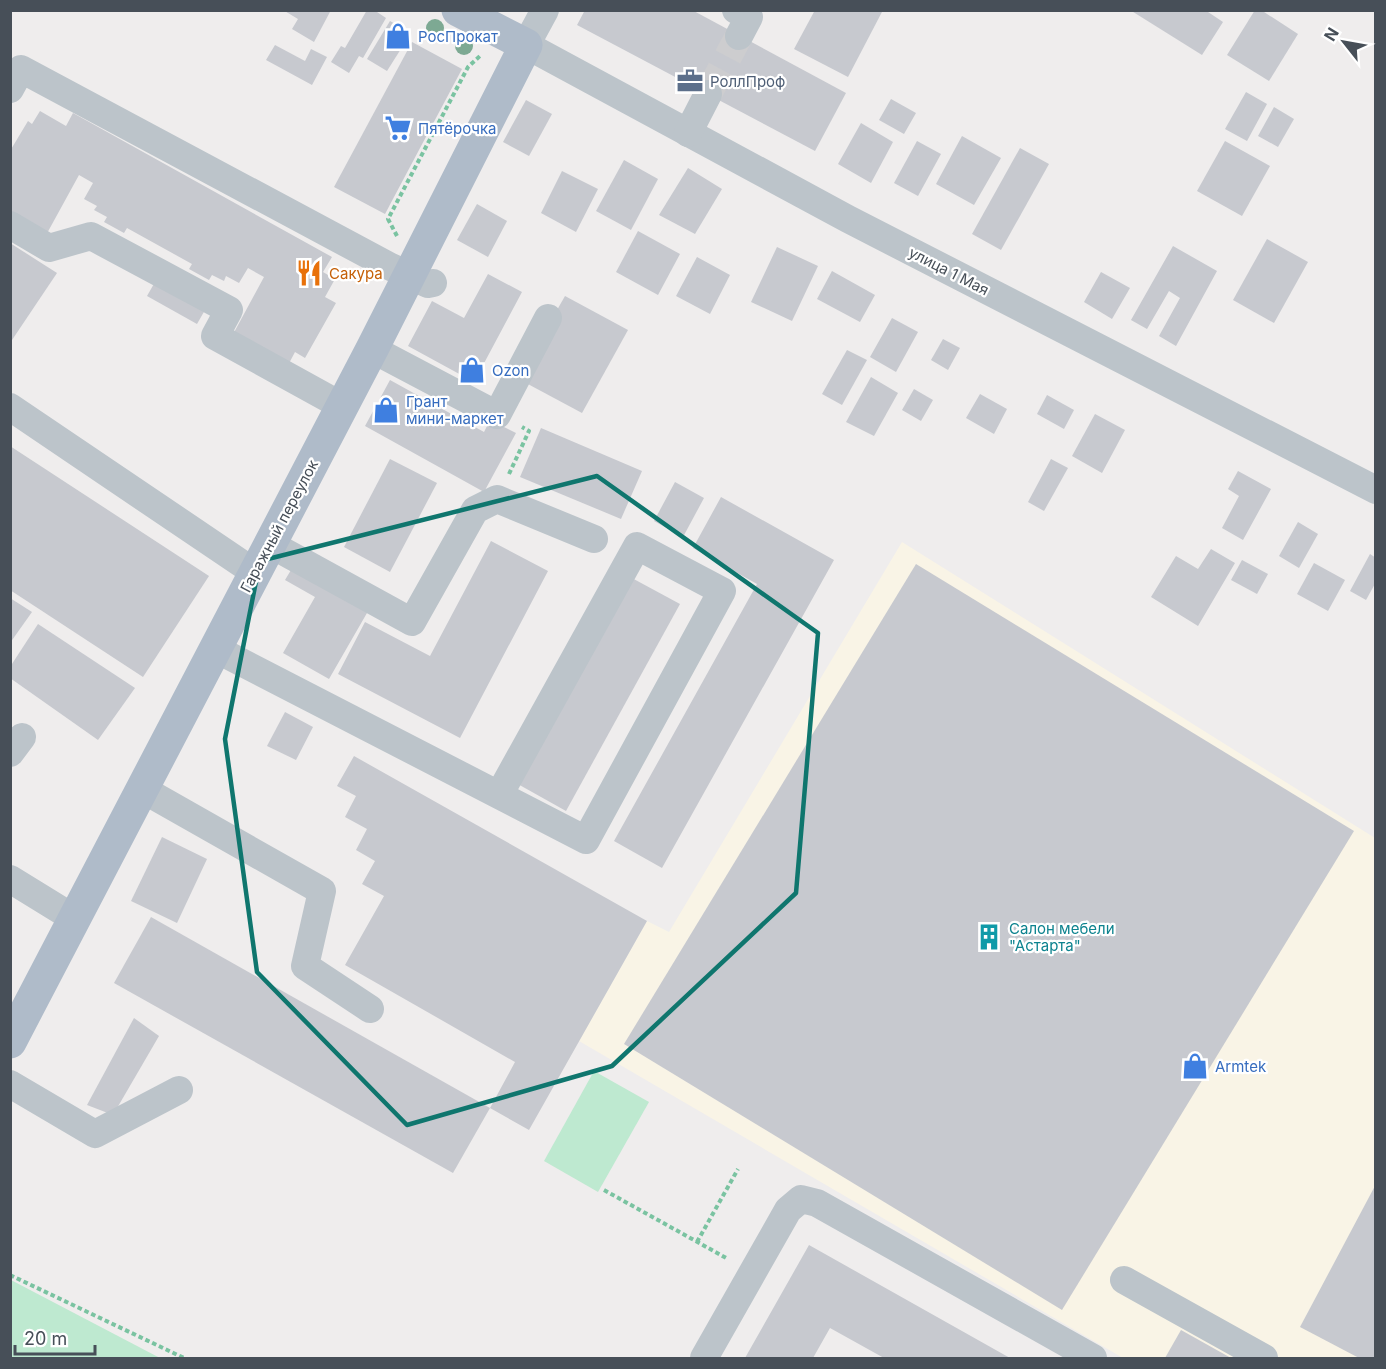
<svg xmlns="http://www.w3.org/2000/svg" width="1386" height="1369" font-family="Inter,sans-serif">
<rect width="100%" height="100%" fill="#efeded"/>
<!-- commercial -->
<polygon fill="#f9f4e6" points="902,542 1375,838 1375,1358 1123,1358 579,1041 647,921 669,932"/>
<!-- green -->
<g fill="#bee9d0">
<polygon points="594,1071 649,1102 598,1192 544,1161"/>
<polygon points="11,1280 160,1358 11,1358"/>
</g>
<!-- building -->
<g fill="#c7c9cf">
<polygon points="283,10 331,10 314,42 292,29 298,19"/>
<polygon points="367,10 374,10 386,18 363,58 359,56 349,73 331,62 341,46 345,48"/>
<polygon points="585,10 692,10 846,93 815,151 577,25"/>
<polygon points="815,10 883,10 848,77 794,49"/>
<polygon points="1130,10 1205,10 1223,22 1202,55"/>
<polygon points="1255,10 1261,10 1298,34 1269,81 1227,55"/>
<polygon points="390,21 411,33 387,71 367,59"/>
<polygon points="412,42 462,69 385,214 334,187"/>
<polygon points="275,45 305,61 311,49 327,57 312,85 266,60"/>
<polygon points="1246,92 1267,104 1247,141 1225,129"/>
<polygon points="891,99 916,113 904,134 879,120"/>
<polygon points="526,100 552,114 529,156 503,142"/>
<polygon points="1274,107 1294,119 1278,147 1258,136"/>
<polygon points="40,111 66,126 73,113 332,257 323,272 335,279 325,297 336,303 305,358 295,352 286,369 231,338 264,277 248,268 239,283 226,276 224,281 212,275 209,280 189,269 192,264 127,228 124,233 104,222 107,217 94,210 97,206 84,199 93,183 79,175 45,237 10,218 10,151 28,121 32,124"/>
<polygon points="861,123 893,142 871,183 838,164"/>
<polygon points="962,136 1001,158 974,205 936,184"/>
<polygon points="917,141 941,154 918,196 894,183"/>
<polygon points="1225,141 1270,166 1242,216 1197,191"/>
<polygon points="1020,148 1049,164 1001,250 972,234"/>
<polygon points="624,160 658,179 631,230 596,211"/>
<polygon points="688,168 722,189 695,234 659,215"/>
<polygon points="562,171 598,189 576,232 541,213"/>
<polygon points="477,204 507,221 488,257 457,240"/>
<polygon points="638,231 680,254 658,295 616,272"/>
<polygon points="1267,239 1308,262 1274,323 1233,300"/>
<polygon points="10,243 57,273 10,343"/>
<polygon points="1173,246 1217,271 1176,346 1159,336 1180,298 1169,291 1147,329 1131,320"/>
<polygon points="777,247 818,266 792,321 751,302"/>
<polygon points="697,257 730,275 710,314 676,296"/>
<polygon points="832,271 875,295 860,322 817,299"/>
<polygon points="1101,272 1130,288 1112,319 1084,302"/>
<polygon points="488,274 522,292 474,382 408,346 432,301 464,318"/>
<polygon points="155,282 205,310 197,324 147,296"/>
<polygon points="565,296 628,330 582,413 526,383 536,347"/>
<polygon points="892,318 918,332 896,372 870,357"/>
<polygon points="943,339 960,348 948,370 931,360"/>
<polygon points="847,350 867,360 842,405 822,394"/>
<polygon points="871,377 898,393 874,436 846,422"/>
<polygon points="390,380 484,432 490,420 516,433 484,492 365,426"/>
<polygon points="914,389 933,400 921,421 902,410"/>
<polygon points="980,394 1007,409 994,434 966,418"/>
<polygon points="1047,395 1074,410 1064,429 1037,414"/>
<polygon points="1095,414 1125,430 1102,473 1072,456"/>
<polygon points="541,428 642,471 621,519 520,477"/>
<polygon points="10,446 209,576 143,677 10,590"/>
<polygon points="390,459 437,483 390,572 344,547"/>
<polygon points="1051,459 1068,468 1044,511 1028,502"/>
<polygon points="1238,471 1271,489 1243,540 1222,528 1239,496 1228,489"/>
<polygon points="675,482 704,498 683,537 654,521"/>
<polygon points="721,497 834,560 662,868 614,841 757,584 693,548"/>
<polygon points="1298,522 1318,534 1299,568 1279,556"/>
<polygon points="491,541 548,571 460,738 338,674 365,622 430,656"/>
<polygon points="1211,549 1235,563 1198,626 1151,597 1176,556 1198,569"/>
<polygon points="1370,554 1376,558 1376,582 1366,600 1350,591"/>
<polygon points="297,560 371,606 329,679 283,653 315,597 285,580"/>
<polygon points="1242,560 1268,574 1257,594 1231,580"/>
<polygon points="1314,563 1345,580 1328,611 1297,594"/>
<polygon points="916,564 1354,831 1062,1310 624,1044"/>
<polygon points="630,577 680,604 566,811 516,783"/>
<polygon points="10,598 32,612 10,643"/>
<polygon points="38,624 135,688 98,740 10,678 10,667"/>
<polygon points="285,712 313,727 296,760 267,746"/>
<polygon points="354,756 647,921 529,1130 490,1108 515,1062 345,965 384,896 362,884 375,861 356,850 367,829 345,817 356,796 337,786"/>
<polygon points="162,837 207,859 177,923 131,901"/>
<polygon points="151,917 490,1108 453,1173 114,983"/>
<polygon points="134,1018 159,1036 113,1115 87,1105"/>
<polygon points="1376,1184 1376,1358 1359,1358 1300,1327"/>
<polygon points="809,1245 1010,1358 884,1358 830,1328 813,1358 745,1358"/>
<polygon points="1181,1330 1231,1358 1165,1358"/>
</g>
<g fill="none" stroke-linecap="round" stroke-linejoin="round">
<!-- minor-tunnel -->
<polyline stroke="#cdcdcf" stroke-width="28" stroke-dasharray="28 14" stroke-linecap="butt" points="708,94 739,36"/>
<!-- path -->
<g stroke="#7ac3a1" stroke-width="4" stroke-dasharray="4.5 3" stroke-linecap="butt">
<polyline points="397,236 388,219 468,67 481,55"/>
<polyline points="509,474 529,431 522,427"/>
<polyline points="604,1190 728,1259"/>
<polyline points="697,1242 738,1169"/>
<polyline points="10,1275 184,1358"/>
</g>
<!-- minor -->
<g stroke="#bcc4ca" stroke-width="28">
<polyline points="545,10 526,45 848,219 1376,490"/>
<polyline points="736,10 749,17 739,36"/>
<polyline points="10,89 21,69 391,267 428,284 433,283"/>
<polyline points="688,133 708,94"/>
<polyline points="10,225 49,248 91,236 229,310 215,336 342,406"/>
<polyline points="372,349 497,415 548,318"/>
<polyline points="10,407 254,572"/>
<polyline points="270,544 412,622 475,510 497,499 594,539"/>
<polyline points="214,648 586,840 722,591 637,546 499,795"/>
<polyline points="10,753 22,737"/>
<polyline points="142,789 322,891 305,966 370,1009"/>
<polyline points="10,879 75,919"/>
<polyline points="10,1084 95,1134 179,1090"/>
<polyline points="1124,1280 1264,1358"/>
<polyline points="704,1358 788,1210 801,1199 817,1203 1093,1358"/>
</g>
<!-- major -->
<polyline stroke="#afbbc9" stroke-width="33" points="10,1042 372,349 526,45 458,10"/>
</g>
<!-- trees -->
<g fill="#7da993">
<circle cx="435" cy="28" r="9"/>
<circle cx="464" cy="46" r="9"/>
</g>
<!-- marked area -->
<path fill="none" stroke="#0f766e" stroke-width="4.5" stroke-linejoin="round" d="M597,476L818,633L796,893L612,1066L407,1125L257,972L225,739L260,561Z"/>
<!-- icons -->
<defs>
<g id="shop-bare" transform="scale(2.07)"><path d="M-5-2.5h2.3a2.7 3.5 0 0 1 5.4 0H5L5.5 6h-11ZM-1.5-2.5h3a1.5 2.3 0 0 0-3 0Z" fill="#3f7fe0" stroke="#fff" stroke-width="2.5" paint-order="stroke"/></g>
<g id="office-bare" transform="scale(2.07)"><path d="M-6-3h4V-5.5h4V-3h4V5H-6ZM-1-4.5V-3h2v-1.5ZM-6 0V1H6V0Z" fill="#5c6f8a" stroke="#fff" stroke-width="2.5" paint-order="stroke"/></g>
<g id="supermarket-bare" transform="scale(2.07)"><path d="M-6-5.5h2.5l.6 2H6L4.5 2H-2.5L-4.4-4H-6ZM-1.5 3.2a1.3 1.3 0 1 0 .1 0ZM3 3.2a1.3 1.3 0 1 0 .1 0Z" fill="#3f7fe0" stroke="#fff" stroke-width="2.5" paint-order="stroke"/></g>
<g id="restaurant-bare" transform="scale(2.07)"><path d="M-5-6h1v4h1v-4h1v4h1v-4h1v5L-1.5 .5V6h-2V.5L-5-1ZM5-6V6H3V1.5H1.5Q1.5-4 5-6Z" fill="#e8710a" stroke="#fff" stroke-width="2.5" paint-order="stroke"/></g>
<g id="building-bare" transform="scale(2.07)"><path d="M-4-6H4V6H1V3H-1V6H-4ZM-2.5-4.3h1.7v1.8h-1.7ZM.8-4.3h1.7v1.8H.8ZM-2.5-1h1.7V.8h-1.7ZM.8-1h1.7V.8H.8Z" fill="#0f9aa8" stroke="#fff" stroke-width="2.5" paint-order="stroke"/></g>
</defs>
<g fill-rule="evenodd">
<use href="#shop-bare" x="398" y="36"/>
<use href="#office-bare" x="690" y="81"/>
<use href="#supermarket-bare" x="398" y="128"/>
<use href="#restaurant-bare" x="309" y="273"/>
<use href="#shop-bare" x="472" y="370"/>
<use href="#shop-bare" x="386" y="410"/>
<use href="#building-bare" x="989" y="937"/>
<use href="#shop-bare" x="1195" y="1066"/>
</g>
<g text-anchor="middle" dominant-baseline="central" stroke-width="4.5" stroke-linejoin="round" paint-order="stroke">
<!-- shop labels -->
<g font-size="15" fill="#366cbe" stroke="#fff" text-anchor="start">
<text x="418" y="36">РосПрокат</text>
<text x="418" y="128">Пятёрочка</text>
<text x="492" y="370">Ozon</text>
<text x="406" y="401">Грант<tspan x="406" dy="17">мини-маркет</tspan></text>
<text x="1215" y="1066">Armtek</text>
</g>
<!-- service labels -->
<g font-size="15" fill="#4e5e75" stroke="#fff" text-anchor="start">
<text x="710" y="81">РоллПроф</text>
</g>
<!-- street labels -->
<g font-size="15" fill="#474f58" stroke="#fff">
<text transform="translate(949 271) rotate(27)">улица 1 Мая</text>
<text transform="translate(279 526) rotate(-62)">Гаражный переулок</text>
</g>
<!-- food labels -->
<g font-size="15" fill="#c56008" stroke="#fff" text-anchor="start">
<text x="329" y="273">Сакура</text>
</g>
<!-- culture labels -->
<g font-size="15" fill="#0d838f" stroke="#fff" text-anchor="start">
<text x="1009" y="928">Салон мебели<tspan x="1009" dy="17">"Астарта"</tspan></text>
</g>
</g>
<!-- border -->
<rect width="1386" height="1369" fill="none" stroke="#474f58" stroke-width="24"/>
<!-- north arrow -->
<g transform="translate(1344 42) rotate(301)" stroke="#ffffff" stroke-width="4.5" paint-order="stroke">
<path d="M0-4.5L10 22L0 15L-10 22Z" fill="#474f58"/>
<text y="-9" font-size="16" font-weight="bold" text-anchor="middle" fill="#474f58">N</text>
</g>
<!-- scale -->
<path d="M15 1345v9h80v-9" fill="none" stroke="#474f58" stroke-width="3"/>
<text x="24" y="1345" font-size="18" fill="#474f58" stroke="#ffffff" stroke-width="4.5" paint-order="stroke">20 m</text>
</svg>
